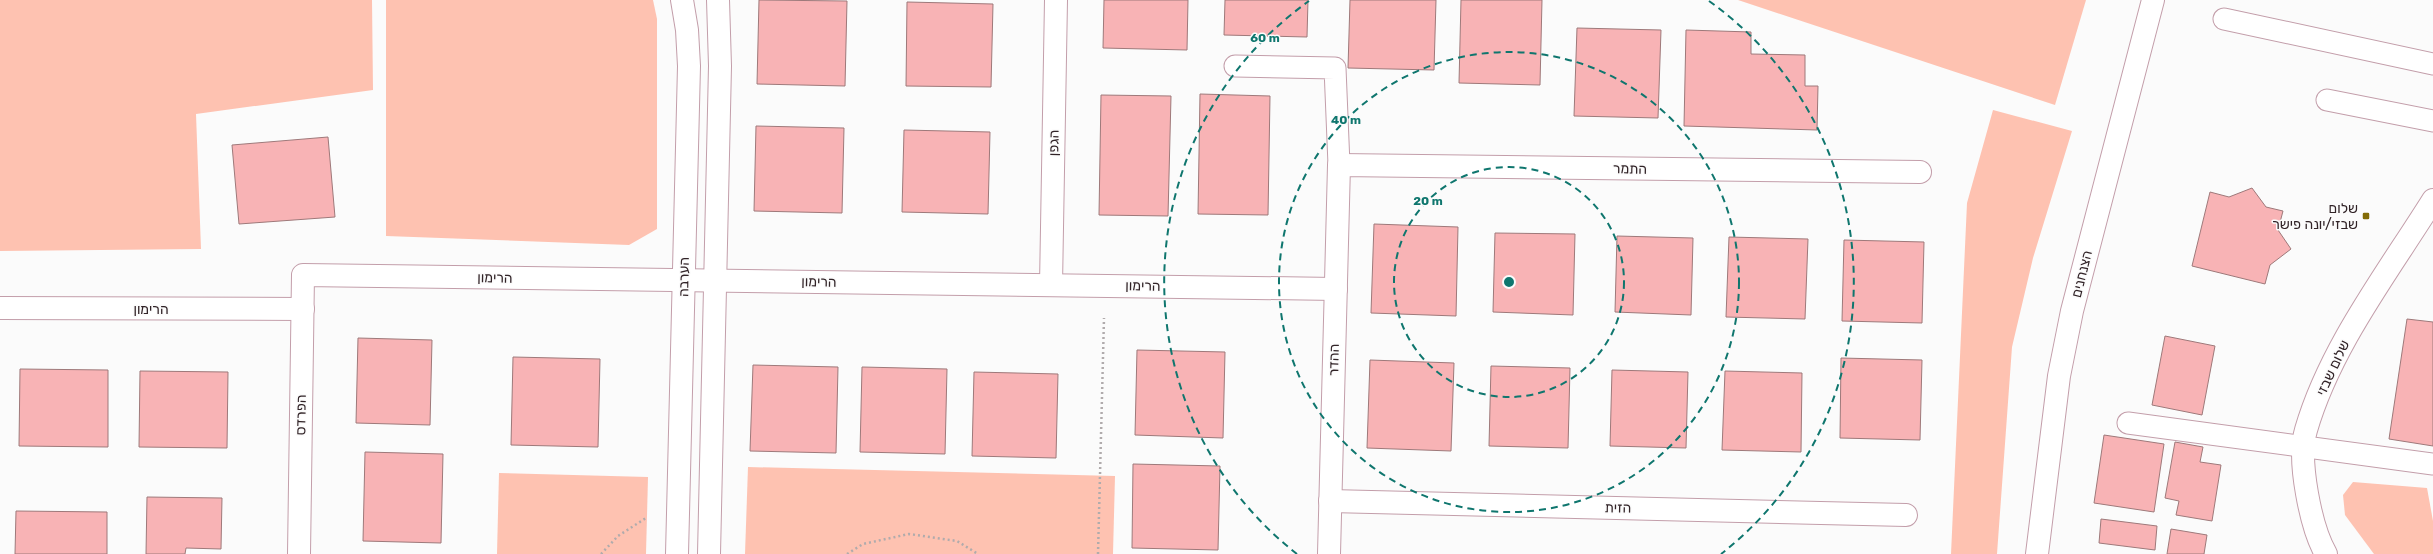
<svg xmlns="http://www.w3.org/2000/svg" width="2433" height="554" font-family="Rubik,Heebo,sans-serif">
<rect width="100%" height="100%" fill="#fbfbfb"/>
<!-- green -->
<g fill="#fec2b1">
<polygon points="0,0 372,0 373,90 196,114 201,249 0,251"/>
<polygon points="386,0 653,0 657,19 657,229 629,245 386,236"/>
<polygon points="1738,0 2086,0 2055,105"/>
<polygon points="1993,110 2072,131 2033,258 2012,347 1997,554 1951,554 1967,203"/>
<polygon points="748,467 1115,476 1113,554 745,554"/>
<polygon points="499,473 648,477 646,554 497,554"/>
<polygon points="2353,482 2427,488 2433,521 2433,554 2374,554 2345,515 2343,495"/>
</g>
<!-- building -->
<g fill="#f8b3b5" stroke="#9e797a">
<polygon points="759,0 847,1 845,86 757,84"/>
<polygon points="1104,0 1188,0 1187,50 1103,48"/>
<polygon points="1225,0 1308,0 1307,37 1224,35"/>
<polygon points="1350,0 1436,0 1434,70 1348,68"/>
<polygon points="1461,0 1542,0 1540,85 1459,83"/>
<polygon points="907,2 993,4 991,87 906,86"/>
<polygon points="1577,28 1661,30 1658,118 1574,116"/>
<polygon points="1686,30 1751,32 1751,54 1805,55 1805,86 1818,86 1817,130 1684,126"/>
<polygon points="1200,94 1270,96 1268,215 1198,214"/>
<polygon points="1101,95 1171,96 1168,216 1099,215"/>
<polygon points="756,126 844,128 842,213 754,211"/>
<polygon points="904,130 990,132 988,214 902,212"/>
<polygon points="328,137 335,217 239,224 232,145"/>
<polygon points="2252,188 2266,207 2283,211 2278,230 2291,249 2270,265 2265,284 2192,266 2210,192 2229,197"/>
<polygon points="1374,224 1458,227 1456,316 1371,313"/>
<polygon points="1495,233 1575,234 1573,315 1493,312"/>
<polygon points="1617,236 1693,238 1691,315 1615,312"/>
<polygon points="1729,237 1808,239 1805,319 1726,317"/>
<polygon points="1844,240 1924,242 1922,323 1842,321"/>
<polygon points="2407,319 2433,322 2433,446 2389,439"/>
<polygon points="2165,336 2215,346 2202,415 2152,405"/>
<polygon points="358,338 432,340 430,425 356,423"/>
<polygon points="1137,350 1225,352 1223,438 1135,435"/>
<polygon points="513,357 600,359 598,447 511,445"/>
<polygon points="1841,358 1922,360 1920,440 1840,438"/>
<polygon points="1370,360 1454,363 1451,451 1367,448"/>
<polygon points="753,365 838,367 836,453 750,451"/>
<polygon points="1491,366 1570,368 1568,448 1489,446"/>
<polygon points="862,367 947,369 945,454 860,452"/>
<polygon points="20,369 108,370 108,447 19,446"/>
<polygon points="1612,370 1688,372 1686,448 1610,446"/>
<polygon points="140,371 228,372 227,448 139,447"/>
<polygon points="1725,371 1802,373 1801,452 1722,450"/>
<polygon points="974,372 1058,374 1056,458 972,456"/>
<polygon points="2104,435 2164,444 2154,512 2094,503"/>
<polygon points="2175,442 2203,447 2200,462 2221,465 2212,521 2176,515 2179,501 2165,498"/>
<polygon points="365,452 443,454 441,543 363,541"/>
<polygon points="1133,464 1220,466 1218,550 1132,548"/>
<polygon points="147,497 222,498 221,549 186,548 185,554 146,554"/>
<polygon points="16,511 107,512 107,554 15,554"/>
<polygon points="2101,519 2157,526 2155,550 2099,543"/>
<polygon points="2171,529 2207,535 2204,554 2167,554"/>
</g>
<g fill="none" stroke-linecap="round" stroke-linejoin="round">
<!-- lane casing -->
<g stroke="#c39eaa" stroke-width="23">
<g id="lane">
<polyline points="2224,19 2433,64"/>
<polyline points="1235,66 1335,68 1339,165"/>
<polyline points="2327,100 2433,121"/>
<polyline points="2128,423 2433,464"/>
</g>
</g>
<!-- street casing -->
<g stroke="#c39eaa" stroke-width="24">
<g id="street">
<polyline points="1051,285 1056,0"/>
<polyline points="0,308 303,309"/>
<polyline points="1330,501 1906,515"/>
<polyline points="299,554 303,275 1336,289"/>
<polyline points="1329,554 1339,165 1920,172"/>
<path d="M2326,554C2311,528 2297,460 2306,430C2330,347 2388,272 2433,200"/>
</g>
</g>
<!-- secondary casing -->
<g stroke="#c39eaa" stroke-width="24">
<g id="secondary">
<polyline points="677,554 689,66 687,30 682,0"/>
<polyline points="709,554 720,66 718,0"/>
<polyline points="2037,554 2059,376 2072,311 2153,0"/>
</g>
</g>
<!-- path -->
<g stroke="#b0abac" stroke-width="2.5" stroke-dasharray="2 3" stroke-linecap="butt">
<polyline points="601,554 618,536 646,518"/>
<polyline points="847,554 863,544 909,534 957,541 978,554"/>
<polyline points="1098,554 1104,318"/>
</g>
<!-- lane -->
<use href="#lane" stroke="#fff" stroke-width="21"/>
<!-- street -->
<use href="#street" stroke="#fff" stroke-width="22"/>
<!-- secondary -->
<use href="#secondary" stroke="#fff" stroke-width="22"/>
</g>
<!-- distance rings -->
<g fill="none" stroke="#0f766e" stroke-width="2" stroke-dasharray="7 5">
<circle cx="1509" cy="282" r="115"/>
<circle cx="1509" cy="282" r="230"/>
<path d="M1297 554A345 345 0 0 1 1309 1M1709 1A345 345 0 0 1 1721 554"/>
</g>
<!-- markers -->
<rect fill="#836b06" stroke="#fbfbfb" stroke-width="1.5" x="2362" y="212" width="8" height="8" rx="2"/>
<g text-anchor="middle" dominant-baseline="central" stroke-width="3" stroke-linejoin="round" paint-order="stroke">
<!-- street labels -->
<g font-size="14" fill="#312327" stroke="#fbfbfb">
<text transform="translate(1054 143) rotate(-89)">הגפן</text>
<text transform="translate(1630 169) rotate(1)">התמר</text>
<text transform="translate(2082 274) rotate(-76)">הצנחנים</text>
<text transform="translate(684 277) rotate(-89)">הערבה</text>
<text transform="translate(495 278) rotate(1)">הרימון</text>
<text transform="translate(819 282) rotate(1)">הרימון</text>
<text transform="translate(1143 286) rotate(1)">הרימון</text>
<text x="151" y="309">הרימון</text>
<text transform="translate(1334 360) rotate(-89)">ההדר</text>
<text transform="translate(2333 368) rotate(-65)">שלום שבזי</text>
<text transform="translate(301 415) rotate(-89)">הפרדס</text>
<text transform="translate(1618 508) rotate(1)">הזית</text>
</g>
<!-- poi labels -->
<g font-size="14" fill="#312327" stroke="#fbfbfb" text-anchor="end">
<text x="2358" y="208">שלום<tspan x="2358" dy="16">שבזי/יונה פישר</tspan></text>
</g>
</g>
<circle cx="1509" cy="282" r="6" fill="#0f766e" stroke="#fbfbfb" stroke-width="2"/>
<g font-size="12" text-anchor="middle" font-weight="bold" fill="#0f766e" stroke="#fbfbfb" stroke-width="3" stroke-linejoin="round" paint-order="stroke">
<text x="1265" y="42">60 m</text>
<text x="1346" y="124">40 m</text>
<text x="1428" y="205">20 m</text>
</g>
</svg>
